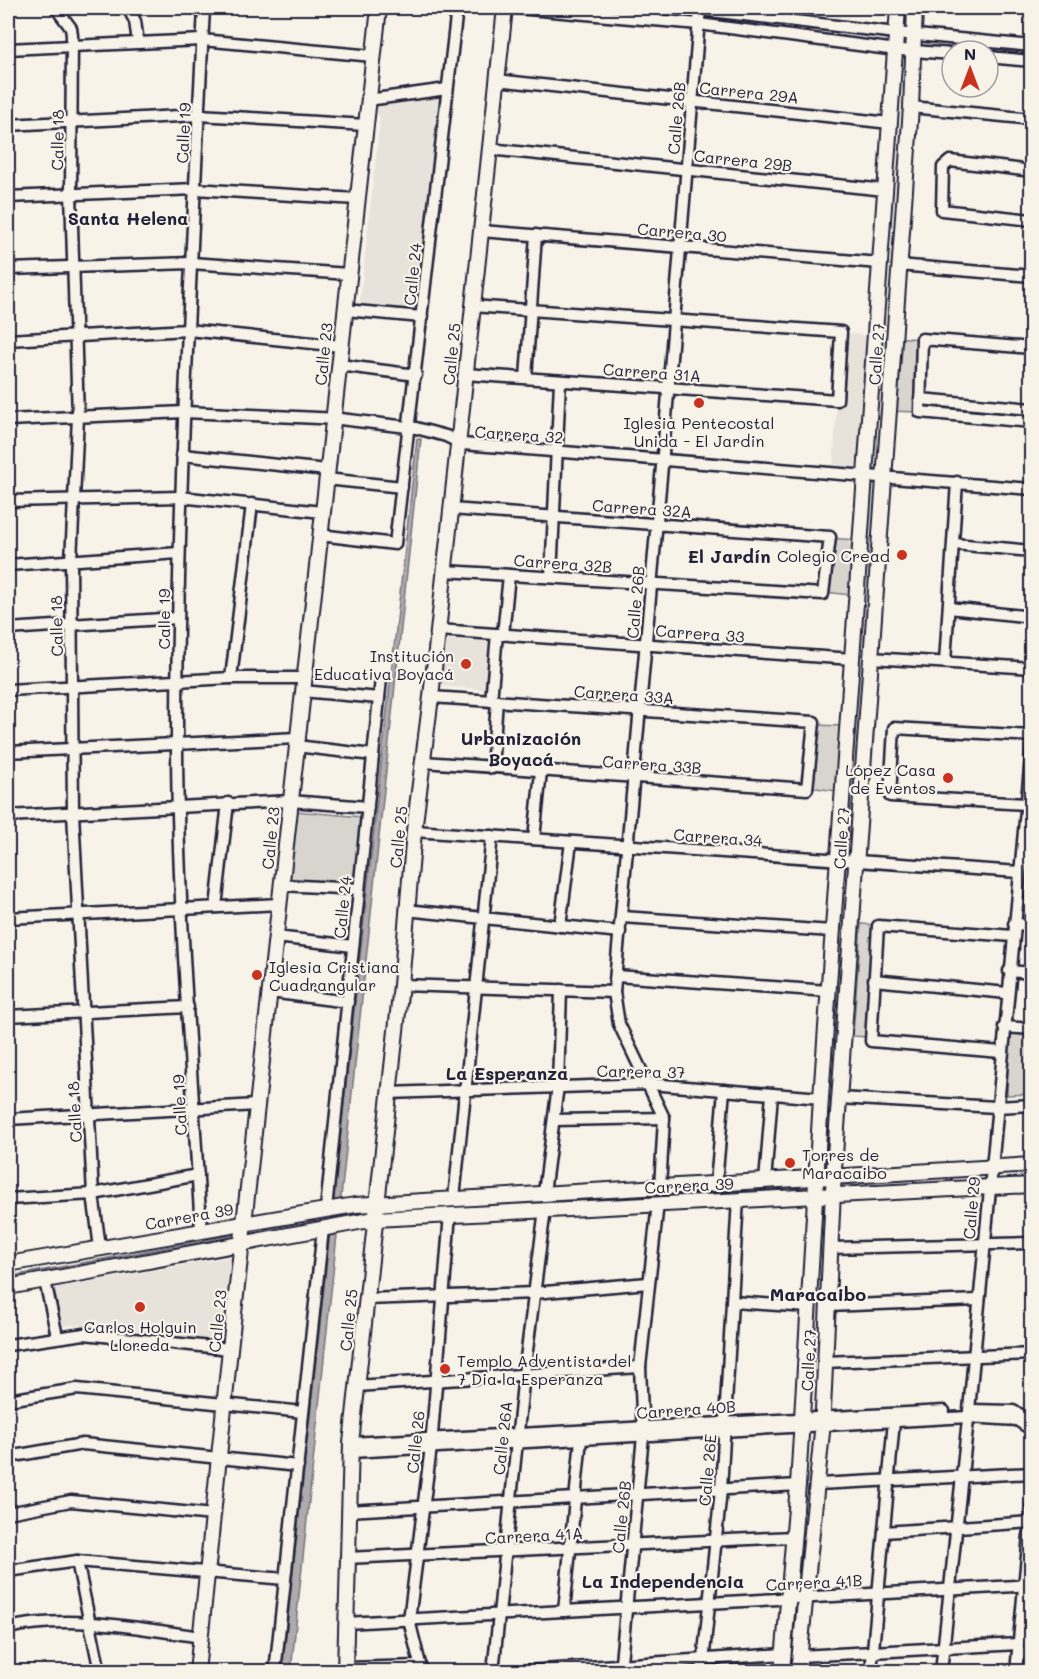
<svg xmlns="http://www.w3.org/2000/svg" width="1039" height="1679" font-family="Mali,sans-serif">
<rect width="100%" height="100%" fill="#f7f3e8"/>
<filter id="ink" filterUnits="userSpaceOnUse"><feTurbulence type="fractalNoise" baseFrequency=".0167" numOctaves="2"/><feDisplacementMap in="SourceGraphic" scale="12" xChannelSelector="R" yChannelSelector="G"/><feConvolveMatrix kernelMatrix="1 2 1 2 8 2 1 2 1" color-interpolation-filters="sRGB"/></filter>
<g filter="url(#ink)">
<!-- built -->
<g fill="#e7e3db">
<polygon points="447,89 422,317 354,306 360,301 380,118 368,100"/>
<polygon points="841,332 870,336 866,475 833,472"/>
<polygon points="442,639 493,642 490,690 439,686"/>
<polygon points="234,1256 224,1341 73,1325 56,1327 50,1289"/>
</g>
<!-- green -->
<g fill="#d8d5cf" stroke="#7d7c85" stroke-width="1.5">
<polygon points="893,337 922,339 920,412 888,411"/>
<polygon points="831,538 854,540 850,595 825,592"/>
<polygon points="816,725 841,726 836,791 810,787"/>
<polygon points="294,811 362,817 353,884 287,879"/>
<polygon points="861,924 875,925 868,1037 853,1036"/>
<polygon points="1009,1032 1031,1034 1031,1094 1007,1095"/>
</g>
<!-- water -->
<path fill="#aeabad" stroke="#76747f" stroke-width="1.5" d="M417,439H421L291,1671L282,1672C325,1260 372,850 417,439Z"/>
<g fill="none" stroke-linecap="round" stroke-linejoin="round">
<!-- stream -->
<g stroke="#76747f" stroke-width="2">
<polyline points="1010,1178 1032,1177"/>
<polyline points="249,1232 297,1223"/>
<polyline points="8,1277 238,1234"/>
</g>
<!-- minor casing -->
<g stroke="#22223b" stroke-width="15">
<g id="minor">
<polyline points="56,8 71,28 72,35 71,193 78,417 71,560 73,813 93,1194 100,1248"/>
<polyline points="128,8 135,21 138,42"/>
<polyline points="517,8 699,24 889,49 952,54"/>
<polyline points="685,8 896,33 1032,46"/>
<polyline points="8,49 202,40 373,56"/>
<polyline points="988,57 1032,61"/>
<polyline points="497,80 890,123"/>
<polyline points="368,100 447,89"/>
<polyline points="911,107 1032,119"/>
<polyline points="8,125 199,115 366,125"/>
<polyline points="489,149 885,190"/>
<polyline points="1032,171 950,161 943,167 942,210 1032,220"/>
<polyline points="8,197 195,189 357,199"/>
<polyline points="481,231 880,263"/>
<polyline points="898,265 1032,276"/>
<polyline points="8,269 191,263 349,274"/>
<polyline points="345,310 422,317"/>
<polyline points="8,340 188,330 341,346"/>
<polyline points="1032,348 922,339 920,412 1032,422"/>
<polyline points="339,365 416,375"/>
<polyline points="465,374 837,400 841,332 472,306"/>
<polyline points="526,378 536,235"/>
<polyline points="920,399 1032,409"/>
<polyline points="8,420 184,412 340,419 416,428 446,436 462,444 1032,489"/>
<polyline points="182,455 327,470"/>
<polyline points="326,479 402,487"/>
<polyline points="8,501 180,497 322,512"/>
<polyline points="320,535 395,544 457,8"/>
<polyline points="954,544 1032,551"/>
<polyline points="8,565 179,553"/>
<polyline points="445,571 823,594 830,537 451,509"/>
<polyline points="551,577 560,381"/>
<polyline points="949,608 1032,617"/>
<polyline points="8,629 178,618"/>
<polyline points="438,630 853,659"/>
<polyline points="503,635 509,575"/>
<polyline points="871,658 1032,668"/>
<polyline points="945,662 957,482"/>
<polyline points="231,678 252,504"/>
<polyline points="8,690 231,678 304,678"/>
<polyline points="302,691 379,698"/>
<polyline points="491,701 497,634"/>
<polyline points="296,746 373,755"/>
<polyline points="8,752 297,738"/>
<polyline points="423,762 807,789 814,722 431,697"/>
<polyline points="492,768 497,701"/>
<polyline points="1026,804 890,796 894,728 1032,736"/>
<polyline points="8,816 290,801 368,807"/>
<polyline points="414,831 1019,872"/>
<polyline points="534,839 541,771"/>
<polyline points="281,885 359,889"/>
<polyline points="216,907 228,803"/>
<polyline points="406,910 620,932"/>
<polyline points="622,917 832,931"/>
<polyline points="8,918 279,904"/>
<polyline points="1014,924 1032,925"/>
<polyline points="560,926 571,842"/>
<polyline points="276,937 353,946"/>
<polyline points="1009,971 1032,973"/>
<polyline points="616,976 828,991"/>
<polyline points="874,980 1007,993"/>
<polyline points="401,985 614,992"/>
<polyline points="270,992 348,1002"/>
<polyline points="8,1016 188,1007"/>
<polyline points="1004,1027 1032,1029"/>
<polyline points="1001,1052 871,1041 878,926 1013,936"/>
<polyline points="388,1093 650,1084 821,1098"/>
<polyline points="839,1098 996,1107 1032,1105"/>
<polyline points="8,1119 257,1105"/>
<polyline points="554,1120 664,1118"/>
<polyline points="765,1182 772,1094"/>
<polyline points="716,1184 724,1090"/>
<polyline points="660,1188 664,1118 619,1024 614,992 662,466 700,8"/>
<polyline points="544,1193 558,1086 561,990"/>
<polyline points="454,1198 492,836"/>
<polyline points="8,1199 93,1194 198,1175"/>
<polyline points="326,1209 381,679"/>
<path d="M201,1231C192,1067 177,903 177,739C177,495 192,251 204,8"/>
<polyline points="830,1248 1032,1243"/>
<polyline points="45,1281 57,1336"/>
<polyline points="367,1299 534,1293 648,1283"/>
<polyline points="732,1302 809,1307"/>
<polyline points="828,1306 978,1300"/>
<polyline points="8,1345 84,1334 230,1349"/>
<polyline points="824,1362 1032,1354"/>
<polyline points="357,1386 640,1367"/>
<polyline points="8,1400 77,1389 303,1412"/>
<polyline points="971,1410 1013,1411 1032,1420"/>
<polyline points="351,1443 944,1411"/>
<polyline points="351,1452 968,1417 1017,1420 1032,1430"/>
<polyline points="8,1457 83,1444 298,1466"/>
<polyline points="818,1484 1032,1473"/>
<polyline points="348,1511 798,1485"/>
<polyline points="8,1513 71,1501 213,1515"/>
<polyline points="884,1532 1032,1522"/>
<polyline points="346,1558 794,1537"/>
<polyline points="77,1561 100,1672"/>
<polyline points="8,1571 77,1561 285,1579"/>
<polyline points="564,1611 581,1439"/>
<polyline points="346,1623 1032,1585"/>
<path d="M8,1628C70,1614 138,1628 201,1637"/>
<polyline points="1018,1654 1032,1653"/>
<polyline points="800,1656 1018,1644"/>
<polyline points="346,1668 420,1666"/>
<polyline points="275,1672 323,1229"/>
<polyline points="422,1672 409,1620 431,1447 450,1214"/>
<polyline points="493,1672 524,1374 545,1209"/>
<polyline points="512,1672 784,1654"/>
<polyline points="620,1672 643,1436 640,1367 658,1203"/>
<polyline points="702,1672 721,1490 738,1199"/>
<polyline points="871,1672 894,1421"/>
<polyline points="941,1672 969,1410 1032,747"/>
<polyline points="1016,1672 1032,1503"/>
</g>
</g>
<!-- major casing -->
<g stroke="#22223b" stroke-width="18">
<g id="major">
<polyline points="8,1264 355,1205 1032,1165"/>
<polyline points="8,1287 375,1219 1032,1185"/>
<polyline points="197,1672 230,1349 379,8"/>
<polyline points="345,1672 351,1443 401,985 414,831 431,697 505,8"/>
<polyline points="782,1672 798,1485 821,1098 898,8"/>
<polyline points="798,1672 822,1432 834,1169 911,107 915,8"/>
</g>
</g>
<!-- minor -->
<use href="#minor" stroke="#f7f3e8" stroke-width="10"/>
<!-- major -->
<use href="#major" stroke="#f7f3e8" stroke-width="14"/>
</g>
</g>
<!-- markers -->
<g fill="#c8321e" stroke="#f7f3e8" stroke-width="2">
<circle cx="699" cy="403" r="6"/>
<circle cx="902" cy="555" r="6"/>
<circle cx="466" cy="664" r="6"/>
<circle cx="948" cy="778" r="6"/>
<circle cx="257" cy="975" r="6"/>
<circle cx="790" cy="1163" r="6"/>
<circle cx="140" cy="1307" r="6"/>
<circle cx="445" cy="1369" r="6"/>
</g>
<g text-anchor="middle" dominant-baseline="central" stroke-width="4.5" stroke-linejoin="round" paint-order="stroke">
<!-- street labels -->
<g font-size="16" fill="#22223b" stroke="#f7f3e8">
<text transform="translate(749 92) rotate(6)">Carrera 29A</text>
<text transform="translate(676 118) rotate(-85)">Calle 26B</text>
<text transform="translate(183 133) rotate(-87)">Calle 19</text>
<text transform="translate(57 140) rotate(-89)">Calle 18</text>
<text transform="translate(743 160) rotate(6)">Carrera 29B</text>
<text transform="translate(682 232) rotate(5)">Carrera 30</text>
<text transform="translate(412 274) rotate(-84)">Calle 24</text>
<text transform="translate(323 354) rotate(-84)">Calle 23</text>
<text transform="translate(451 354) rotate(-84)">Calle 25</text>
<text transform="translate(876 354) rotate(-86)">Calle 27</text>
<text transform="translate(652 372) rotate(4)">Carrera 31A</text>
<text transform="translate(519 434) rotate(4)">Carrera 32</text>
<text transform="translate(642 508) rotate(4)">Carrera 32A</text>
<text transform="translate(563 563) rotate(4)">Carrera 32B</text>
<text transform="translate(635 602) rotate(-85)">Calle 26B</text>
<text transform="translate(163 619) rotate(-90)">Calle 19</text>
<text transform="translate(56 626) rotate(-91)">Calle 18</text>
<text transform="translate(700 633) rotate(4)">Carrera 33</text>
<text transform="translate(624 694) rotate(4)">Carrera 33A</text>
<text transform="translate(652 764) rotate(4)">Carrera 33B</text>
<text transform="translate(398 837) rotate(-84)">Calle 25</text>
<text transform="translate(718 837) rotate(4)">Carrera 34</text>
<text transform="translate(270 838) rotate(-84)">Calle 23</text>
<text transform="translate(841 838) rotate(-86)">Calle 27</text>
<text transform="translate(342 907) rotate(-84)">Calle 24</text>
<text transform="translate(641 1071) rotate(1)">Carrera 37</text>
<text transform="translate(179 1105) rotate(-93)">Calle 19</text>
<text transform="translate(74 1112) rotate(-93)">Calle 18</text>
<text transform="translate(689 1185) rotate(-3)">Carrera 39</text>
<text transform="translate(971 1208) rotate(-85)">Calle 29</text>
<text transform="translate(189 1216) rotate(-10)">Carrera 39</text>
<text transform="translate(348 1320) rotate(-84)">Calle 25</text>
<text transform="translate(217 1321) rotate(-84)">Calle 23</text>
<text transform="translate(808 1360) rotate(-87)">Calle 27</text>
<text transform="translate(686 1409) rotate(-4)">Carrera 40B</text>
<text transform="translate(502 1438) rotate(-84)">Calle 26A</text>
<text transform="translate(415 1442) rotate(-84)">Calle 26</text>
<text transform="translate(707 1470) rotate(-85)">Calle 26E</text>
<text transform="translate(621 1517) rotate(-84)">Calle 26B</text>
<text transform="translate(534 1535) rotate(-3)">Carrera 41A</text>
<text transform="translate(814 1582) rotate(-3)">Carrera 41B</text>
</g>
<!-- poi labels -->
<g font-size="16" fill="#22223b" stroke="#f7f3e8" text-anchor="end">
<text x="699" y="422" text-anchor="middle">Iglesia Pentecostal<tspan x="699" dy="18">Unida - El Jardin</tspan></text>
<text x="890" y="555">Colegio Cread</text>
<text x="454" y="655">Institución<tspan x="454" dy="18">Educativa Boyacá</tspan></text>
<text x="936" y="769">López Casa<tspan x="936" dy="18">de Eventos</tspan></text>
<text x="269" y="966" text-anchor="start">Iglesia Cristiana<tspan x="269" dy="18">Cuadrangular</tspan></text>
<text x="802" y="1154" text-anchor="start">Torres de<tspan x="802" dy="18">Maracaibo</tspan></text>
<text x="140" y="1326" text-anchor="middle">Carlos Holguin<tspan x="140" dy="18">Lloreda</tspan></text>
<text x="457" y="1360" text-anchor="start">Templo Adventista del<tspan x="457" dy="18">7 Dia la Esperanza</tspan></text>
</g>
<!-- neighbourhood labels -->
<g font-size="18" font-weight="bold" fill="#22223b" stroke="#f7f3e8">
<text x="128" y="218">Santa Helena</text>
<text x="729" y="556">El Jardín</text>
<text x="521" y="738">Urbanización<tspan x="521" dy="21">Boyacá</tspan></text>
<text x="507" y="1073">La Esperanza</text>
<text x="818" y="1294">Maracaibo</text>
<text x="663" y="1581">La Independencia</text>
</g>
</g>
<!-- margin -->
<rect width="1039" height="1679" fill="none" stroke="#f7f3e8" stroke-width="30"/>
<rect x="15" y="15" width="1009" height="1649" fill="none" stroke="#22223b" stroke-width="2" filter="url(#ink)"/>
<!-- north arrow -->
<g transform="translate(970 69)"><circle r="28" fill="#f7f3e8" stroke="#a29fa3" stroke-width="1.5"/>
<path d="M0-4.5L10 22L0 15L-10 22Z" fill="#c8321e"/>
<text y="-9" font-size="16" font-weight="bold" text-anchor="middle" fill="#22223b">N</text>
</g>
</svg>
